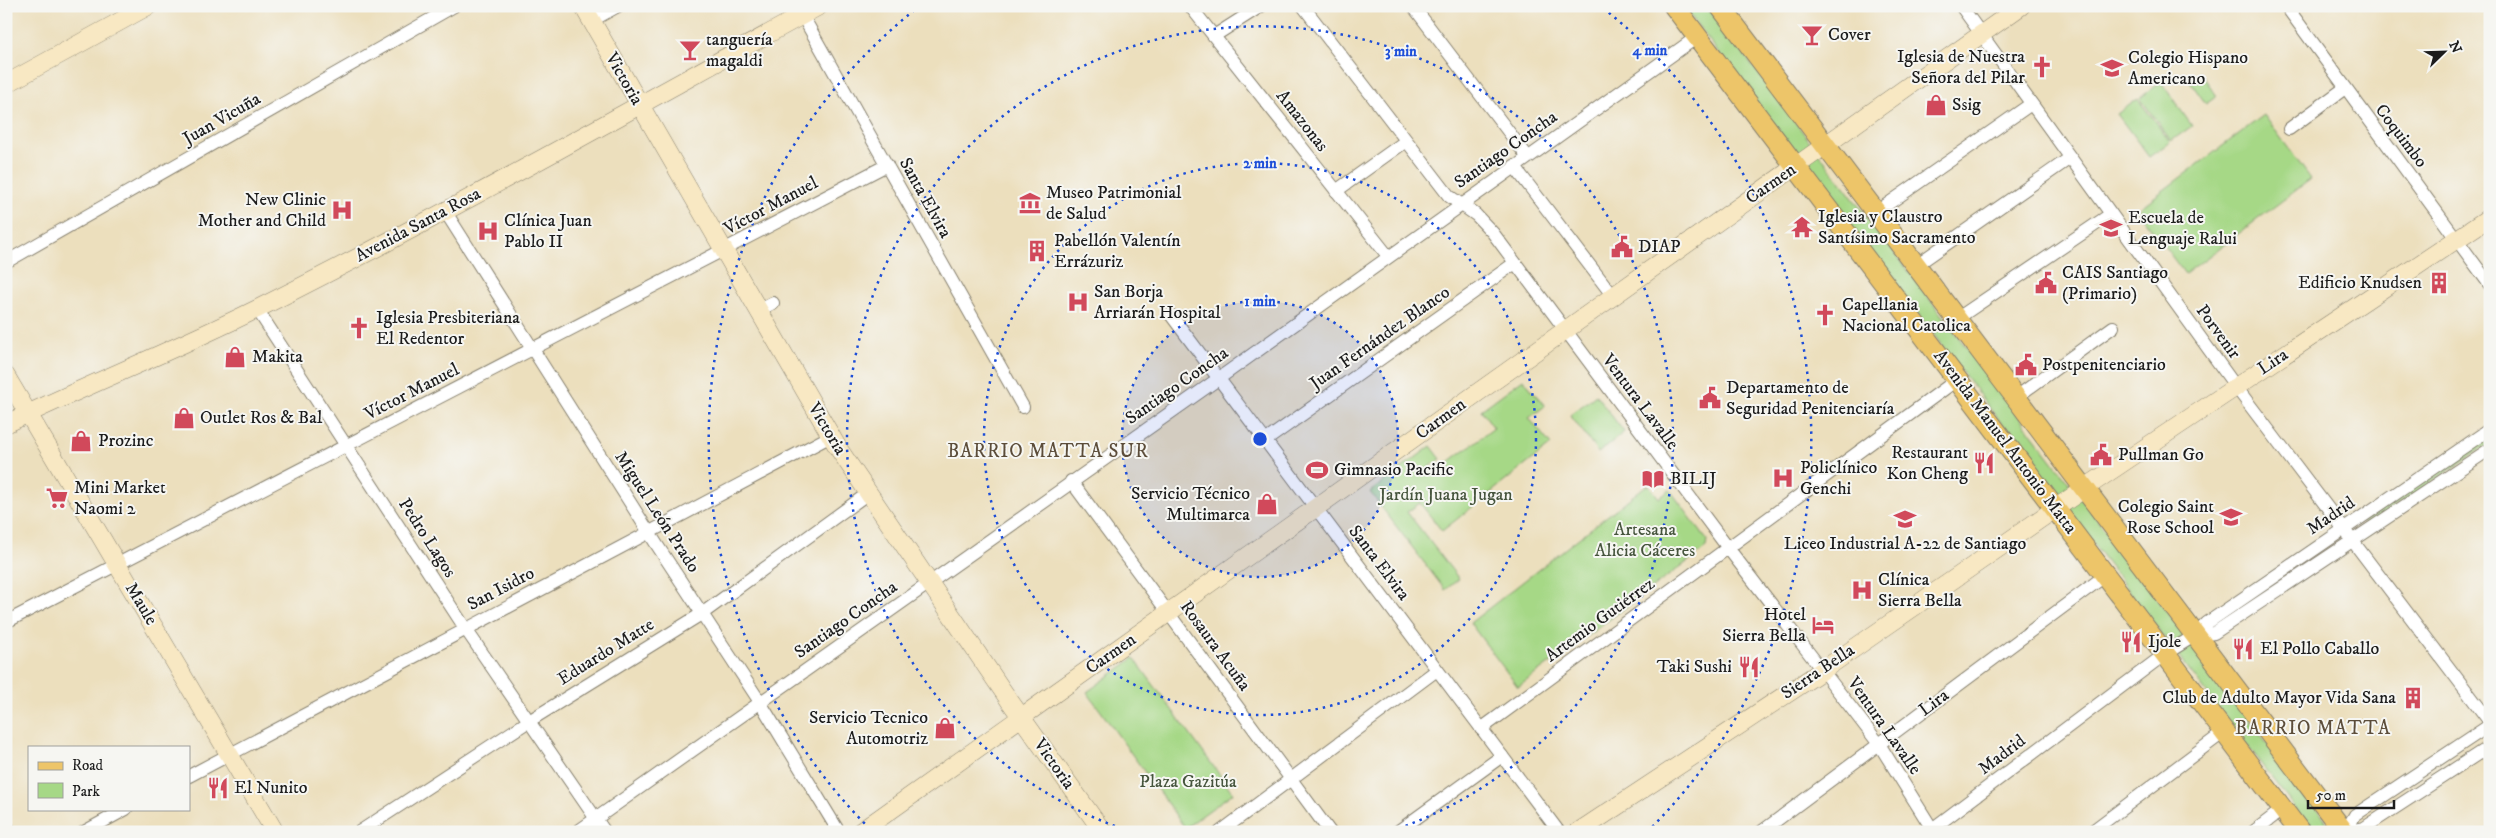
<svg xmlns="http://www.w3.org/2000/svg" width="2496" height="838" font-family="'IM FELL DW Pica',serif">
<rect width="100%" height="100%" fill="#f6f6f2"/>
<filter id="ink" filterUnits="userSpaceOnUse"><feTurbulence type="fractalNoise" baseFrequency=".02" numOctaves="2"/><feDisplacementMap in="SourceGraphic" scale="10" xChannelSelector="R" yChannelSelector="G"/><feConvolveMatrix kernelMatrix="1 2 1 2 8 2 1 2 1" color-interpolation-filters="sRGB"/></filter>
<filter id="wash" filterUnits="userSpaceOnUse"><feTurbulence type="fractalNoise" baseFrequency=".0096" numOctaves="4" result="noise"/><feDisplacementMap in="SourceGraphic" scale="20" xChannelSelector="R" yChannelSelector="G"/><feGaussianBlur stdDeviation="1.12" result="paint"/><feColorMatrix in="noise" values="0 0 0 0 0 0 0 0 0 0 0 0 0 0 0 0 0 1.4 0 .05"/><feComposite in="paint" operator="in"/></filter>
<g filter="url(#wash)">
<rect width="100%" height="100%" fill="#ecdfbd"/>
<!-- green -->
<g fill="#a6d886" stroke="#617a51">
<polygon points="1683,6 1707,6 2334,832 2313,832"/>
<polygon points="2200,72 2217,96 2206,104 2189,80"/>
<polygon points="2161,82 2192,126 2171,141 2140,98"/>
<polygon points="2138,99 2170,142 2149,157 2117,114"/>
<polygon points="2264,115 2311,179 2185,274 2137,210"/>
<polygon points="1523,379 1545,406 1529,418 1551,445 1442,531 1420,503 1407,512 1459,579 1445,590 1370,492 1431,446 1441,459 1425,470 1430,476 1494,428 1481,410"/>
<polygon points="1596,395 1624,432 1598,453 1570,415"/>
<polygon points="2490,433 2490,443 2367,525 2363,522"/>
<polygon points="1648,484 1659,498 1670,490 1707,540 1706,548 1518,687 1470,623"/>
<polygon points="1134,658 1233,793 1185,828 1087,692"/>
</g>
</g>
<g filter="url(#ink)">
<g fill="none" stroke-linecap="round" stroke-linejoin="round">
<!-- street casing -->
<g stroke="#847e6c" stroke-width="14">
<g id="street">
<polyline points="797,6 1023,407"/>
<polyline points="1190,6 1388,256"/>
<polyline points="1303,6 1449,196 1476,215 1493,233 1728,548 1879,744 1934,832"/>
<polyline points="1413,6 1527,156"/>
<polyline points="1961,6 2236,387 2490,722"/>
<polyline points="2286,6 2490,285"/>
<polyline points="591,21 618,6"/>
<polyline points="1214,36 1261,6"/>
<polyline points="2289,129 2345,88"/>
<polyline points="1514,166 1613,296"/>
<polyline points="1336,191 1406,141"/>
<polyline points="445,211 657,545 760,702 839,832"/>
<polyline points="1875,213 2031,104"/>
<polyline points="6,262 454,6"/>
<polyline points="1915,266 2070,158"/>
<polyline points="257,309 465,628 605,832"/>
<polyline points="758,311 773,303"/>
<polyline points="1171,315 1559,832"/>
<polyline points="1955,320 2111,214"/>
<polyline points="2015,398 2113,327"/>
<polyline points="1265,441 1515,263"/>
<polyline points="1071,481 1330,832"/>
<polyline points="6,622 887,165"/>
<polyline points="2194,636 2214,633 2490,449"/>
<polyline points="1481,729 1958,379"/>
<polyline points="189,776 831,436"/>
<polyline points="6,825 10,832"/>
<polyline points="84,832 126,809"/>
<polyline points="359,832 529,721 703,613 867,494"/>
<polyline points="577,832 1218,379 1697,37"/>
<polyline points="1220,832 1437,670"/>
<polyline points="1397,832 1502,756"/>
<polyline points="1761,832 2106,575"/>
<polyline points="1928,832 2165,654 2194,636 2207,623 2490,429"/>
<polyline points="2091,832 2224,732"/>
<polyline points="2253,832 2283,809"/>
<polyline points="2345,832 2355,815 2490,725"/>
<polyline points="2345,832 2364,828 2490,746"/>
</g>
</g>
<!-- secondary casing -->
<g stroke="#847e6c" stroke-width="19">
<g id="secondary">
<polyline points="583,6 838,448 1009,700 1103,832"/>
<polyline points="6,84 148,6"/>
<polyline points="6,376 275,832"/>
<path d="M6,424C89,384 175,350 257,309C447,214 633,108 819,6"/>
<polyline points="860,832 2021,6"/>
<polyline points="1578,832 1823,670 2085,488 2490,217"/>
</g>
</g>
<!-- primary casing -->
<g stroke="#847e6c" stroke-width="22">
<g id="primary">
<polyline points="1674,6 2300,832"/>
<polyline points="1720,6 2344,832"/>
</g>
</g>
<!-- street -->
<use href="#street" stroke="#fff" stroke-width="12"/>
<!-- secondary -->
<use href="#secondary" stroke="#f8e8c3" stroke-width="18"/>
<!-- primary -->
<use href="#primary" stroke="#edc569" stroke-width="20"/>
</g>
</g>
<!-- distance rings -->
<circle cx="1260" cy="439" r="138" fill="#1d4ed8" fill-opacity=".12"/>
<g fill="none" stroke="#1d4ed8" stroke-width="2.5" stroke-dasharray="2.5 5">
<circle cx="1260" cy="439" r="138"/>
<circle cx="1260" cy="439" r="276"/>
<path d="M1129 831A413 413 0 1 1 1391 831"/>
<path d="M870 829A551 551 0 0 1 917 8M1603 8A551 551 0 0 1 1650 829"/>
</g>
<!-- icons -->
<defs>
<g id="bar-bare" transform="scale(1.725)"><path d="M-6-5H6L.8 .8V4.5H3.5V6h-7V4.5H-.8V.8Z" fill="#d1495b" stroke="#f6f6f2" stroke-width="2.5" paint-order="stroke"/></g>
<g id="church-bare" transform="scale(1.725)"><path d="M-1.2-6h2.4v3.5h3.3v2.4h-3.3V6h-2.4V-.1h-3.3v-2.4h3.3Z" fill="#d1495b" stroke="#f6f6f2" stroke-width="2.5" paint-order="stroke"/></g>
<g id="school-bare" transform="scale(1.725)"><path d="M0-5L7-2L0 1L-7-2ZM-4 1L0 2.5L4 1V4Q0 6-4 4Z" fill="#d1495b" stroke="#f6f6f2" stroke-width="2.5" paint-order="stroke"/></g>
<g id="shop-bare" transform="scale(1.725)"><path d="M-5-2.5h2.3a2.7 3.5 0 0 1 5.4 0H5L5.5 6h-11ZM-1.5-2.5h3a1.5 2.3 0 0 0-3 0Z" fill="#d1495b" stroke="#f6f6f2" stroke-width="2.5" paint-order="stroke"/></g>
<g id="museum-bare" transform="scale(1.725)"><path d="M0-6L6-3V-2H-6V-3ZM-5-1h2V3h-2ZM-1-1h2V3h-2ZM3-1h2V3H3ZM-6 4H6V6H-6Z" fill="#d1495b" stroke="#f6f6f2" stroke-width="2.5" paint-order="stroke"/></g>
<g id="hospital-bare" transform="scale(1.725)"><path d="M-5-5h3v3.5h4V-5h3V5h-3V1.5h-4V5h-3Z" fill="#d1495b" stroke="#f6f6f2" stroke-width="2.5" paint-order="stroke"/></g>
<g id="temple-bare" transform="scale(1.725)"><path d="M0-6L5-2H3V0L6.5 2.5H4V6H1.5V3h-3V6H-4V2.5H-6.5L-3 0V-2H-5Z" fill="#d1495b" stroke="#f6f6f2" stroke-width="2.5" paint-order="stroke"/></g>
<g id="civic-bare" transform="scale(1.725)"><path d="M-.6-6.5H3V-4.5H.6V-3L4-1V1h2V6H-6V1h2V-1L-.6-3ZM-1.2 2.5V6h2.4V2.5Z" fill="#d1495b" stroke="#f6f6f2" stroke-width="2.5" paint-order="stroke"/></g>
<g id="building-bare" transform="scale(1.725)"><path d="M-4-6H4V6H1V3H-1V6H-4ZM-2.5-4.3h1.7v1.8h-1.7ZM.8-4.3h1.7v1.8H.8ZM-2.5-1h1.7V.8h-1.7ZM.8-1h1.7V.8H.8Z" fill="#d1495b" stroke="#f6f6f2" stroke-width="2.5" paint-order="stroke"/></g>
<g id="restaurant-bare" transform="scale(1.725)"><path d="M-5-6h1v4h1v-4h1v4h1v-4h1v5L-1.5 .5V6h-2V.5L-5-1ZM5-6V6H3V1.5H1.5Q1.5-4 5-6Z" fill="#d1495b" stroke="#f6f6f2" stroke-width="2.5" paint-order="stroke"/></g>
<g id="stadium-bare" transform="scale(1.725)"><path d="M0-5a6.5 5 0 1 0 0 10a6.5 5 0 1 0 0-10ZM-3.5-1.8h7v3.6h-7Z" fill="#d1495b" stroke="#f6f6f2" stroke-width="2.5" paint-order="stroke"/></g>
<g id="library-bare" transform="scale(1.725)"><path d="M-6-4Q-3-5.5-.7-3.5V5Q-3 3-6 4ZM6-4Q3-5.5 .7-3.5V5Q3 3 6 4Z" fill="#d1495b" stroke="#f6f6f2" stroke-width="2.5" paint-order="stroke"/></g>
<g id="supermarket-bare" transform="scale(1.725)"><path d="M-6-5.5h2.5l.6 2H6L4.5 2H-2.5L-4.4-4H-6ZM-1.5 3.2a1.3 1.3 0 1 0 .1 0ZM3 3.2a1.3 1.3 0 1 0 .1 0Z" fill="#d1495b" stroke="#f6f6f2" stroke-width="2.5" paint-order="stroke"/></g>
<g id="hotel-bare" transform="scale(1.725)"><path d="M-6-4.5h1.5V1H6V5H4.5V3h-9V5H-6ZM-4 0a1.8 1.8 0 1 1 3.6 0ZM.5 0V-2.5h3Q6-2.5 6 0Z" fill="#d1495b" stroke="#f6f6f2" stroke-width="2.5" paint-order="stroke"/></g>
</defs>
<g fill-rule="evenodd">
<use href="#bar-bare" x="1812" y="35"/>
<use href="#bar-bare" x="690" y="50"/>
<use href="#church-bare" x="2042" y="67"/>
<use href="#school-bare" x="2112" y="68"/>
<use href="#shop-bare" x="1936" y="105"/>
<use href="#museum-bare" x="1030" y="203"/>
<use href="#hospital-bare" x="342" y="210"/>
<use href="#temple-bare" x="1802" y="227"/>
<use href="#school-bare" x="2111" y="228"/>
<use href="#hospital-bare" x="488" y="231"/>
<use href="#civic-bare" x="1622" y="247"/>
<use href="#building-bare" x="1037" y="251"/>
<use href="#civic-bare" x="2046" y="283"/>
<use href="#building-bare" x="2439" y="283"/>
<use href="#hospital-bare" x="1078" y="302"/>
<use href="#church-bare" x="1825" y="315"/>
<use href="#church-bare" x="359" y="328"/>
<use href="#shop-bare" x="235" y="357"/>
<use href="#civic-bare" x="2026" y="365"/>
<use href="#civic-bare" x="1710" y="398"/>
<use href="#shop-bare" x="184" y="418"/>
<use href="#shop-bare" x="81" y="441"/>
<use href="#civic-bare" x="2101" y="455"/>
<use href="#restaurant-bare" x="1984" y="463"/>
<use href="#stadium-bare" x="1317" y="470"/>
<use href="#hospital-bare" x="1783" y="478"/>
<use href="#library-bare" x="1653" y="479"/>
<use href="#supermarket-bare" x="57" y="498"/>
<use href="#shop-bare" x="1267" y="504"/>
<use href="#school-bare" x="2231" y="517"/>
<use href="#school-bare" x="1905" y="519"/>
<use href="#hospital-bare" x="1862" y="590"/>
<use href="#hotel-bare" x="1823" y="625"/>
<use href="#restaurant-bare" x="2131" y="642"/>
<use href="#restaurant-bare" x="2243" y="649"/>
<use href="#restaurant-bare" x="1749" y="667"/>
<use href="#building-bare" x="2413" y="698"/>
<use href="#shop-bare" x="945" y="728"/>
<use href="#restaurant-bare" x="218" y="788"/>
</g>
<g text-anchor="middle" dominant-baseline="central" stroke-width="4" stroke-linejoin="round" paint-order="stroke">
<!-- poi labels -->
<g font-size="18" fill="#1c1c1c" stroke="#f6f6f2" text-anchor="start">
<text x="1828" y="35">Cover</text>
<text x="706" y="40">tanguería<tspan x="706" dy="21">magaldi</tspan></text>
<text x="2025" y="57" text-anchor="end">Iglesia de Nuestra<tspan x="2025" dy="21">Señora del Pilar</tspan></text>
<text x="2128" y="58">Colegio Hispano<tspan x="2128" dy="21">Americano</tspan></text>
<text x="1952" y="105">Ssig</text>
<text x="1046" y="193">Museo Patrimonial<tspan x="1046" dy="21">de Salud</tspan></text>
<text x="326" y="200" text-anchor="end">New Clinic<tspan x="326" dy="21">Mother and Child</tspan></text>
<text x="1818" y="217">Iglesia y Claustro<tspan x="1818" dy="21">Santísimo Sacramento</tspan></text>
<text x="2128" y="218">Escuela de<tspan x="2128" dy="21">Lenguaje Ralui</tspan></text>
<text x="504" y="221">Clínica Juan<tspan x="504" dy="21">Pablo II</tspan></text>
<text x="1054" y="241">Pabellón Valentín<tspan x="1054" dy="21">Errázuriz</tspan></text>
<text x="1638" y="247">DIAP</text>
<text x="2062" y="273">CAIS Santiago<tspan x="2062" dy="21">(Primario)</tspan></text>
<text x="2422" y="283" text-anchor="end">Edificio Knudsen</text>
<text x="1094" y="292">San Borja<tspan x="1094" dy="21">Arriarán Hospital</tspan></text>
<text x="1842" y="305">Capellania<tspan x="1842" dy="21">Nacional Catolica</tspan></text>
<text x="376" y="318">Iglesia Presbiteriana<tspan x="376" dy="21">El Redentor</tspan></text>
<text x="252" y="357">Makita</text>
<text x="2042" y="365">Postpenitenciario</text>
<text x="1726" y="388">Departamento de<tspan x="1726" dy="21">Seguridad Penitenciaría</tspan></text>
<text x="200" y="418">Outlet Ros &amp; Bal</text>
<text x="98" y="441">Prozinc</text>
<text x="1968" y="453" text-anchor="end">Restaurant<tspan x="1968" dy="21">Kon Cheng</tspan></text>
<text x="2118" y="455">Pullman Go</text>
<text x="1800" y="468">Policlínico<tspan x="1800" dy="21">Genchi</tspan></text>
<text x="1334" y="470">Gimnasio Pacific</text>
<text x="1670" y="479">BILIJ</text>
<text x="74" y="488">Mini Market<tspan x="74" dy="21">Naomi 2</tspan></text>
<text x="1250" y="494" text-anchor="end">Servicio Técnico<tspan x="1250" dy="21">Multimarca</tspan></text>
<text x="2214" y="507" text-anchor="end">Colegio Saint<tspan x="2214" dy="21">Rose School</tspan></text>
<text x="1905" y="544" text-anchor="middle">Liceo Industrial A-22 de Santiago</text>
<text x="1878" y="580">Clínica<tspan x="1878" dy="21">Sierra Bella</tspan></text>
<text x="1806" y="615" text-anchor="end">Hotel<tspan x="1806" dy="21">Sierra Bella</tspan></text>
<text x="2148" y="642">Ijole</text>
<text x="2260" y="649">El Pollo Caballo</text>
<text x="1732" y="667" text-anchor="end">Taki Sushi</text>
<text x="2396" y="698" text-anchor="end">Club de Adulto Mayor Vida Sana</text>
<text x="928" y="718" text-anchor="end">Servicio Tecnico<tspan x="928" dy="21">Automotriz</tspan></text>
<text x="234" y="788">El Nunito</text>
</g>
<!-- street labels -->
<g font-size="18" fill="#1c1c1c" stroke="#f6f6f2">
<text transform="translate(624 79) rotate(60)">Victoria</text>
<text transform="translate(222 119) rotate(-30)">Juan Vicuña</text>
<text transform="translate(1302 121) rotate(52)">Amazonas</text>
<text transform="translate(2401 136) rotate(53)">Coquimbo</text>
<text transform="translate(1506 150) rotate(-35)">Santiago Concha</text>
<text transform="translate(1771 184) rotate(-35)">Carmen</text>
<text transform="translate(925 198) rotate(61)">Santa Elvira</text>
<text transform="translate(771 206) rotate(-28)">Víctor Manuel</text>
<text transform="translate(418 225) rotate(-28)">Avenida Santa Rosa</text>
<text transform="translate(2218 332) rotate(54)">Porvenir</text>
<text transform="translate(1380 338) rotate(-35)">Juan Fernández Blanco</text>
<text transform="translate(2273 362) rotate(-34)">Lira</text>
<text transform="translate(1177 386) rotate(-35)">Santiago Concha</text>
<text transform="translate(412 392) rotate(-27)">Víctor Manuel</text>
<text transform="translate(1640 402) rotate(53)">Ventura Lavalle</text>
<text transform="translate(1441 419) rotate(-36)">Carmen</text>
<text transform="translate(827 429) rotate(59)">Victoria</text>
<text transform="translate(2005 442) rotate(53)">Avenida Manuel Antonio Matta</text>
<text transform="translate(657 512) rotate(57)">Miguel León Prado</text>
<text transform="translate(2331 516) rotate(-34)">Madrid</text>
<text transform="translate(427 538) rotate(57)">Pedro Lagos</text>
<text transform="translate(1379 563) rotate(53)">Santa Elvira</text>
<text transform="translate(501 589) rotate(-28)">San Isidro</text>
<text transform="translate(141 604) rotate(59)">Maule</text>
<text transform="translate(846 620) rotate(-35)">Santiago Concha</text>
<text transform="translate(1600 620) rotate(-36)">Artemio Gutiérrez</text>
<text transform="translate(1215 646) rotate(54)">Rosaura Acuña</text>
<text transform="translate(606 652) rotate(-32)">Eduardo Matte</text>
<text transform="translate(1111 654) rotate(-35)">Carmen</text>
<text transform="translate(1818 672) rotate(-34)">Sierra Bella</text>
<text transform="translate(1934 703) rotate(-37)">Lira</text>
<text transform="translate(1884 726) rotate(55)">Ventura Lavalle</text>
<text transform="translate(2002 755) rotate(-37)">Madrid</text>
<text transform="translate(1054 764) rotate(55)">Victoria</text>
</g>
<!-- park labels -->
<g font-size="18" fill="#45543c" stroke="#f6f6f2">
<text x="1446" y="495">Jardín Juana Jugan</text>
<text x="1645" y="530">Artesana<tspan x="1645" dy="21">Alicia Cáceres</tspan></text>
<text x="1188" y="782">Plaza Gazitúa</text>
</g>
<!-- neighbourhood labels -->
<g font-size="19" letter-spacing="1" fill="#5c4d3a" stroke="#f6f6f2">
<text x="1048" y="451">BARRIO MATTA SUR</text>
<text x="2313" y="728">BARRIO MATTA</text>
</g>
</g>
<circle cx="1260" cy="439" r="8" fill="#1d4ed8" stroke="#f6f6f2" stroke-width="2.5"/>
<g font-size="15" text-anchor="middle" font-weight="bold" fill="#1d4ed8" stroke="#f6f6f2" stroke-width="4" stroke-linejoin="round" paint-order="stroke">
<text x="1650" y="55">4 min</text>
<text x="1401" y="56">3 min</text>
<text x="1260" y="168">2 min</text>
<text x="1260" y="306">1 min</text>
</g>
<!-- margin -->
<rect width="2496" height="838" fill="none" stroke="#f6f6f2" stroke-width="25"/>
<!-- legend -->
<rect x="28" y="746" width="162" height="65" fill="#f6f6f2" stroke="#9f9f9c"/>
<rect x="38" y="762" width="25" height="8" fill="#edc569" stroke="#9f9f9c"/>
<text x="72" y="770" font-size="15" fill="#1c1c1c">Road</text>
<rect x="38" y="783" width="25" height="15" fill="#a6d886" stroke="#9f9f9c"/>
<text x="72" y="796" font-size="15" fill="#1c1c1c">Park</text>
<!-- north arrow -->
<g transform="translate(2444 52) rotate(67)" stroke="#f6f6f2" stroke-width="4" paint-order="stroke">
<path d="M0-4L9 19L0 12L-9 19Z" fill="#1c1c1c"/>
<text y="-8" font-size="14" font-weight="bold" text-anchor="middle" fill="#1c1c1c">N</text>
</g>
<!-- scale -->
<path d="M2308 800v8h86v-8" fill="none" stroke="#1c1c1c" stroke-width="2.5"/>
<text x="2316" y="800" font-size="15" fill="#1c1c1c" stroke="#f6f6f2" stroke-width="4" paint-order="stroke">50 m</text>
</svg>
